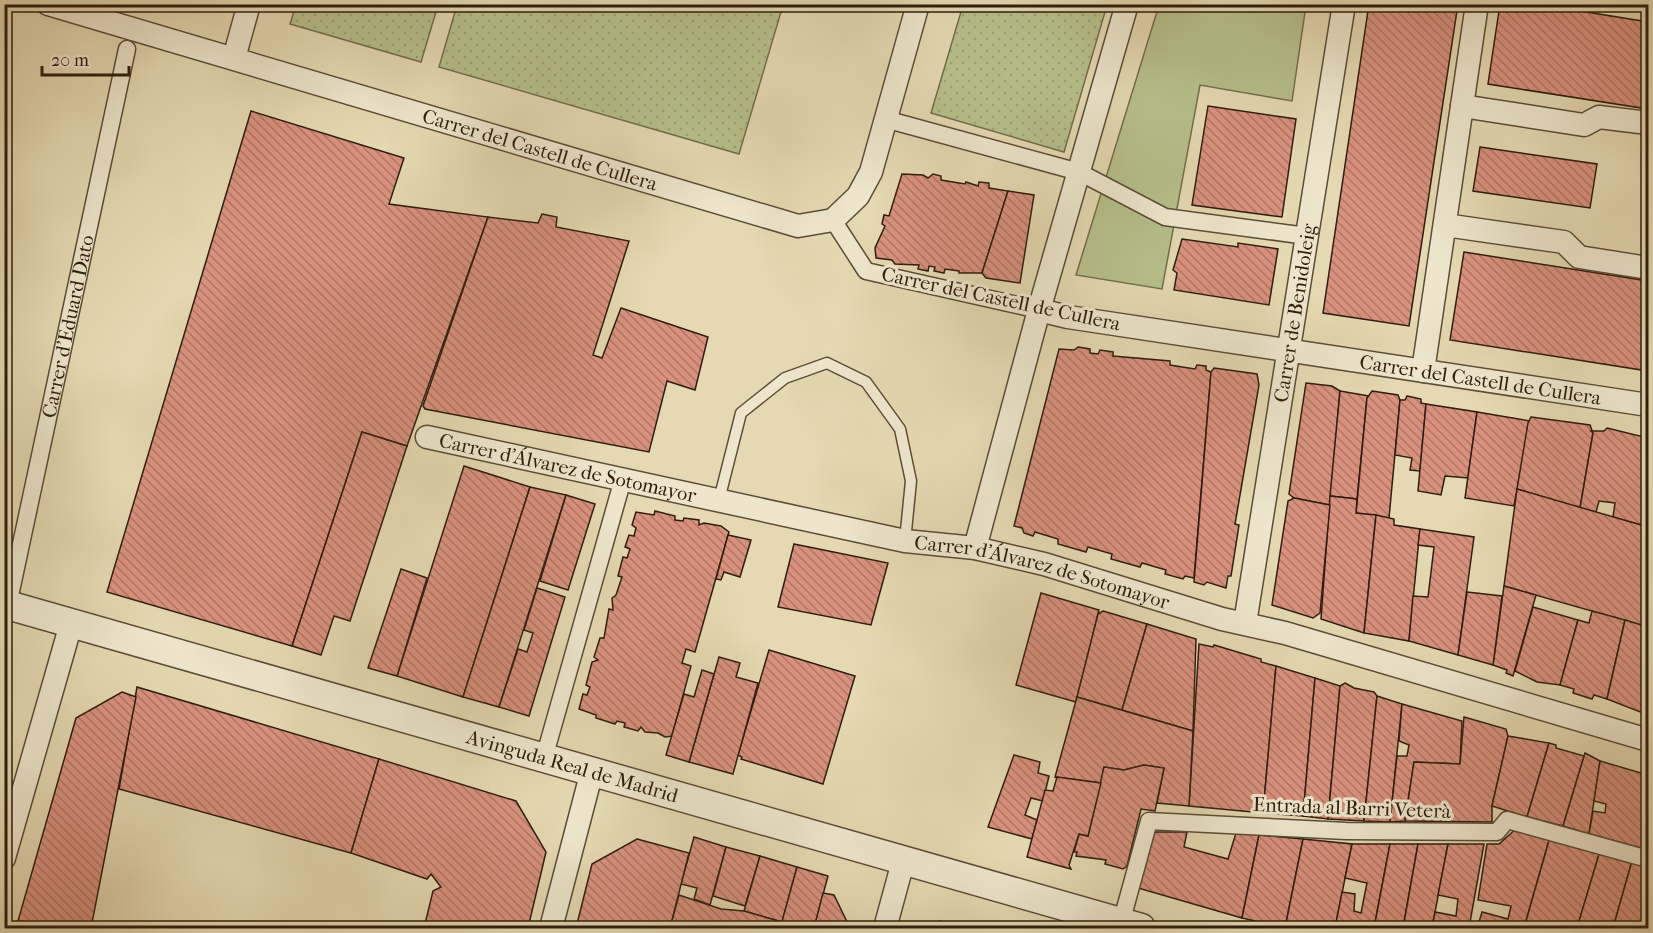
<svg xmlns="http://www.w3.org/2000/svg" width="1653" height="933" font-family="'IM FELL French Canon',serif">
<defs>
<pattern id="grass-dots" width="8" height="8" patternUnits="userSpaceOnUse" patternTransform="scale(1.5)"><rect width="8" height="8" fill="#b6bf8a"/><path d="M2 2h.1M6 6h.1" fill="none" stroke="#9da476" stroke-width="1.8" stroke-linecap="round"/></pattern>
<pattern id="building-back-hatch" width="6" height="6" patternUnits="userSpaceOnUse" patternTransform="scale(1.5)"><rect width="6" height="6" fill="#d9917e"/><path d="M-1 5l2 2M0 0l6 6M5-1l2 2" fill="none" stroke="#b07666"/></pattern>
</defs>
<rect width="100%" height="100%" fill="#e4d9b2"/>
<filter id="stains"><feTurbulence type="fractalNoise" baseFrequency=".00333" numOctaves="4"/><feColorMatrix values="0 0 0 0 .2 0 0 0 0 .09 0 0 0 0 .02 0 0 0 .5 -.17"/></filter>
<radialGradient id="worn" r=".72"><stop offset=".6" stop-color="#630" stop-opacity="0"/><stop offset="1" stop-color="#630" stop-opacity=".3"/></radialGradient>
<!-- grass -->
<g fill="url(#grass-dots)" stroke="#726e4c" stroke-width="1.5">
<polygon points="296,5 296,4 438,5 421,62 290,24"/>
<polygon points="457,5 457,4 783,5 739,154 439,67"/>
<polygon points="963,5 1107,5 1064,152 931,113"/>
</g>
<!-- green -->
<polygon fill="#b6bf8a" stroke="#726e4c" stroke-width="1.5" points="1159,5 1306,5 1292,101 1200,85 1162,289 1076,275"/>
<!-- building -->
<g fill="url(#building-back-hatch)" stroke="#2d1e0e" stroke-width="1.5">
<polygon points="1369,4 1458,4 1409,326 1323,313"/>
<polygon points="1500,4 1537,4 1648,22 1648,109 1488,84"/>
<polygon points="1208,106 1296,119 1282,217 1192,205"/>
<polygon points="251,111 404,158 389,204 488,217 407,446 362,432 292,646 107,592"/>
<polygon points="1480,147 1597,164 1590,208 1473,191"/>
<polygon points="902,174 923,175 928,178 933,174 941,176 941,180 965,184 966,182 978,186 979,182 989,183 989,188 1008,191 982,273 959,273 959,271 945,269 944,273 934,271 935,267 929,266 928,271 918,269 919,265 895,264 892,260 876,258 875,248 885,226 882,224 884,215 889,216"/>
<polygon points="1008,191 1034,195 1020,283 986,278 982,273"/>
<polygon points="542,214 557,217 556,227 629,241 593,355 602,358 621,308 708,337 695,390 667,381 649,452 425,409 423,406 488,217 538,223"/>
<polygon points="1182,239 1238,247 1238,243 1278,249 1269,305 1174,290 1177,273 1173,270"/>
<polygon points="1464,252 1648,281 1648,371 1450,340"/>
<polygon points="1078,347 1090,349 1090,353 1098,354 1100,350 1113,352 1113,356 1170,361 1170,365 1195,369 1197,365 1206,366 1206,370 1211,372 1194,578 1185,576 1183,579 1165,574 1166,570 1142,563 1140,567 1111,559 1112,554 1088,547 1086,552 1058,544 1058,539 1035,532 1033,536 1024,533 1022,528 1014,526 1059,349 1074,350"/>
<polygon points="1214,368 1257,374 1259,385 1235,524 1239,525 1231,576 1228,576 1226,588 1207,582 1204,585 1194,582 1211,372"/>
<polygon points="1306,383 1332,386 1340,391 1330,505 1294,498 1289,494"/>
<polygon points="1340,391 1369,396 1367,398 1357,499 1330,496"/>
<polygon points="1372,391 1398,395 1400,400 1389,518 1356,513 1367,398"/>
<polygon points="1407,396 1421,399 1421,403 1426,404 1420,471 1410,470 1412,458 1395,455 1400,400 1405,400"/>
<polygon points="1426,404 1477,412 1468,478 1445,476 1441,495 1418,491"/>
<polygon points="1477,412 1530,421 1514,506 1465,498"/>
<polygon points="1531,417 1590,425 1593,433 1580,508 1517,489 1528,423"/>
<polygon points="1607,428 1648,438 1648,527 1613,517 1615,503 1599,501 1596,512 1580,508 1593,433 1591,431 1604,431"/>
<polygon points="362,432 407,446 350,621 334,616 321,655 292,646"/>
<polygon points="464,466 530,487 463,697 397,676"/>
<polygon points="530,487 566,495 499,707 463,697"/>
<polygon points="1517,489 1648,527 1648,627 1504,586"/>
<polygon points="566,495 595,504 568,590 540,581"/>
<polygon points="1330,496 1357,499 1356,513 1376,515 1364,633 1321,619"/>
<polygon points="1294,498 1330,505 1320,613 1313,618 1272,605 1288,501"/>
<polygon points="655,511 675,516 675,520 683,521 684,518 699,520 699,525 704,523 721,526 729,532 695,652 686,649 682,663 691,666 672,736 665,737 658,733 645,732 641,727 638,731 624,727 625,723 617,721 615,724 596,718 596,715 579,709 583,694 587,695 590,687 586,685 592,662 598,660 594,657 600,638 604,638 609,609 613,610 612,598 616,595 622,577 618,576 623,557 627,558 630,549 625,547 629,535 634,536 636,528 632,525 636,512 654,515"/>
<polygon points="1376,515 1394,519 1394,525 1420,529 1409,641 1364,633"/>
<polygon points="1420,529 1474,537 1458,655 1409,641 1413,596 1428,597 1434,547 1418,545"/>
<polygon points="728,535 751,540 740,577 724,572 721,580 716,579"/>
<polygon points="794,544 888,563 871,625 778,607"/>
<polygon points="401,569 427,578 397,676 368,668"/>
<polygon points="1504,586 1536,595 1513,676 1506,673 1507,670 1493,665"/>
<polygon points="537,588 565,597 529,716 499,707 518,649 527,652 533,633 524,630"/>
<polygon points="1467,592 1502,596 1493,665 1458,655"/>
<polygon points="1041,593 1099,610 1076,702 1016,685"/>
<polygon points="1533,607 1578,620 1560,685 1537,682 1515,671"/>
<polygon points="1103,611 1147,624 1122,710 1077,697 1098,614"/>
<polygon points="1592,611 1625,620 1607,699 1594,695 1592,699 1573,693 1574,689 1560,685 1578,620 1589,623"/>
<polygon points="1625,620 1648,627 1648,715 1607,699"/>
<polygon points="1147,624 1196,639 1193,731 1122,710"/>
<polygon points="1199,644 1213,647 1214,645 1261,659 1261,662 1276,666 1263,813 1189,806"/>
<polygon points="769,650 855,676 823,784 741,759 742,757 738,755"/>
<polygon points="719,657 740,663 736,677 758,683 733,774 689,762"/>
<polygon points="1276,666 1315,678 1303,816 1263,813"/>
<polygon points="702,670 714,674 689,762 666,755 684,694 694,697"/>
<polygon points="1315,678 1340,686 1328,819 1303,816"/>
<polygon points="1345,683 1354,688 1374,692 1377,696 1364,821 1328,819 1340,686"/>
<polygon points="137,687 379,759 351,853 119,789"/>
<polygon points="122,692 136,697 91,928 16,928 76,718"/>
<polygon points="1377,696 1402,704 1390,822 1364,821"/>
<polygon points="1077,697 1193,731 1189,806 1157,803 1164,768 1144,765 1124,770 1104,767 1101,783 1055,777"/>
<polygon points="1402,704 1462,721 1460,764 1414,762 1405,821 1390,822 1397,756 1407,756 1409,745 1399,741"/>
<polygon points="1464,717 1506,729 1508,736 1492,806 1492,822 1405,821 1414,762 1460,764"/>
<polygon points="1508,736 1549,743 1527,817 1492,806"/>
<polygon points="1549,743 1556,745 1556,748 1584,756 1563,826 1527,817"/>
<polygon points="1585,753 1600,761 1589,834 1563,826"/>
<polygon points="1014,755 1040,762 1038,773 1049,776 1043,801 1031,798 1025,815 1037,820 1032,839 988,827"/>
<polygon points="379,759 516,801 546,852 528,928 424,928 433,891 441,887 431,874 427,879 351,853"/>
<polygon points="1600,761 1648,775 1648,850 1589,834 1593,811 1605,813 1606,804 1594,801"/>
<polygon points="1144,765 1164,768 1155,811 1141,809 1127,866 1123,869 1105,864 1106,860 1076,856 1077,852 1074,852 1079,834 1088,836 1104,767 1124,770"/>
<polygon points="1057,777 1101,783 1088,836 1079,834 1069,865 1071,869 1027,857 1045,790 1053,791"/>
<polygon points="1517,828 1550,837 1524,928 1473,928 1474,922 1479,922 1482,912 1508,919 1511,906 1478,900 1487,844 1499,844"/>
<polygon points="1150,832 1187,832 1184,847 1228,859 1236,833 1259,835 1242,918 1138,888"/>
<polygon points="1259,835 1303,839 1285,928 1242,918"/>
<polygon points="694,837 726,847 710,905 694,899 697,888 681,884"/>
<polygon points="1550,837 1600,851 1577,928 1524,928"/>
<polygon points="637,839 689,853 670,928 576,928 592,864"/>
<polygon points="1303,839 1352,844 1335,928 1285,928"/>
<polygon points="1352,844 1390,844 1374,928 1335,928 1342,892 1355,894 1354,911 1361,913 1367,883 1345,878"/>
<polygon points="1390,844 1418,844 1403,928 1374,928"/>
<polygon points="1418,844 1448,844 1432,928 1403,928"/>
<polygon points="1448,844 1484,844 1469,928 1432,928 1435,912 1456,916 1458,899 1438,895"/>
<polygon points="726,847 760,856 745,906 713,896"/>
<polygon points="1600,851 1632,861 1613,928 1577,928"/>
<polygon points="760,856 797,867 782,922 744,911"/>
<polygon points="1632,861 1648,865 1648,928 1613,928"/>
<polygon points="797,867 828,876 814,928 781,925"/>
<polygon points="823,893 834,895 850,928 814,928"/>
<polygon points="679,895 721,909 744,911 782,922 780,928 670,928"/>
<polygon points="939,921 964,928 928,928"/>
</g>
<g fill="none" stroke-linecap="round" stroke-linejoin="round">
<!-- service casing -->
<g stroke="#5b4d37" stroke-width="13">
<polyline id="service" points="719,500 741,413 785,378 827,363 866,382 900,429 911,481 905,541"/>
</g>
<!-- pedestrian casing -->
<g stroke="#5b4d37" stroke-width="19">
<g id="pedestrian">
<polyline points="885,119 1079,172 1165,217 1307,236"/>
<polyline points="833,220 866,271 1039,310"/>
<path id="s1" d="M8,605L127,49"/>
<polyline points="544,758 623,479"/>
<polyline points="1121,923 1149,821 1346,831 1497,832 1507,820 1648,859"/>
</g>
</g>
<!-- minor casing -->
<g stroke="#5b4d37" stroke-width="25">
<g id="minor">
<path id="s2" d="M48,4L798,226L833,220L858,196L871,172L918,4"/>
<polyline points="234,58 249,4"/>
<polyline points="1462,106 1584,125 1599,117 1648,123"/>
<polyline points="1445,225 1564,242 1579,257 1648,268"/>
<path id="s3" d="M1039,310L1068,317L1648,405"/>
<polyline points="1423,371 1477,4"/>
<path id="s4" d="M427,437L905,541L975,548L1044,564L1222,619L1285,633L1648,740"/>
<polyline points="975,548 1039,310 1127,4"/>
<path id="s5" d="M1245,623L1344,4"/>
<polyline points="4,858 71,624"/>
<polyline points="551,928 592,771"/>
<polyline points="885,928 903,862"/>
</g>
</g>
<!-- tertiary casing -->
<g stroke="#5b4d37" stroke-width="31">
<g id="tertiary">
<path id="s6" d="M4,604L1141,928"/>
</g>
</g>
<!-- service -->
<use href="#service" stroke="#ede6cd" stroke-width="10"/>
<!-- pedestrian -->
<use href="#pedestrian" stroke="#ede6cd" stroke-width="16"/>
<!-- minor -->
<use href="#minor" stroke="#ede6cd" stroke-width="22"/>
<!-- tertiary -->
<use href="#tertiary" stroke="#ede6cd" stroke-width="28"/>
</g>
<g text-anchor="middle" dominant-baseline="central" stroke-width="6" stroke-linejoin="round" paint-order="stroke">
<!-- street labels -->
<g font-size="20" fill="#2d1e0e" stroke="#ede6cd">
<text stroke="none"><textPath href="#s2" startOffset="513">Carrer del Castell de Cullera</textPath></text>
<text transform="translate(1001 299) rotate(12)">Carrer del Castell de Cullera</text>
<text stroke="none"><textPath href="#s5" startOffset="314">Carrer de Benidoleig</textPath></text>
<text stroke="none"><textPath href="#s1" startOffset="285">Carrer d'Eduard Dato</textPath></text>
<text stroke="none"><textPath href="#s3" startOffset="447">Carrer del Castell de Cullera</textPath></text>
<text stroke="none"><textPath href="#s4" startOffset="144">Carrer d'Álvarez de Sotomayor</textPath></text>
<text stroke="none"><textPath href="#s4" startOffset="630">Carrer d'Álvarez de Sotomayor</textPath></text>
<text stroke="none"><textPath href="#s6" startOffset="591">Avinguda Real de Madrid</textPath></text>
<text transform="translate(1352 808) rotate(2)">Entrada al Barri Veterà</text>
</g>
</g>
<!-- margin -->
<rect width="1653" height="933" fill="none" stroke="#e4d9b2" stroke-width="24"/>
<rect x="6" y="6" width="1641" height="921" fill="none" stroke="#2d1e0e" stroke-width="3"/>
<rect x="12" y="12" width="1629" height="909" fill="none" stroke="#2d1e0e" stroke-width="1.5"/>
<!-- scale -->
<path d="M42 66v9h87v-9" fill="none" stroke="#2d1e0e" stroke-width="3"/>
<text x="51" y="66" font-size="18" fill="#2d1e0e" stroke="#ede6cd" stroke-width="4.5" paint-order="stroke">20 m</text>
<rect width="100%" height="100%" filter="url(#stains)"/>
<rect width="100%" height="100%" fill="url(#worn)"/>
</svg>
